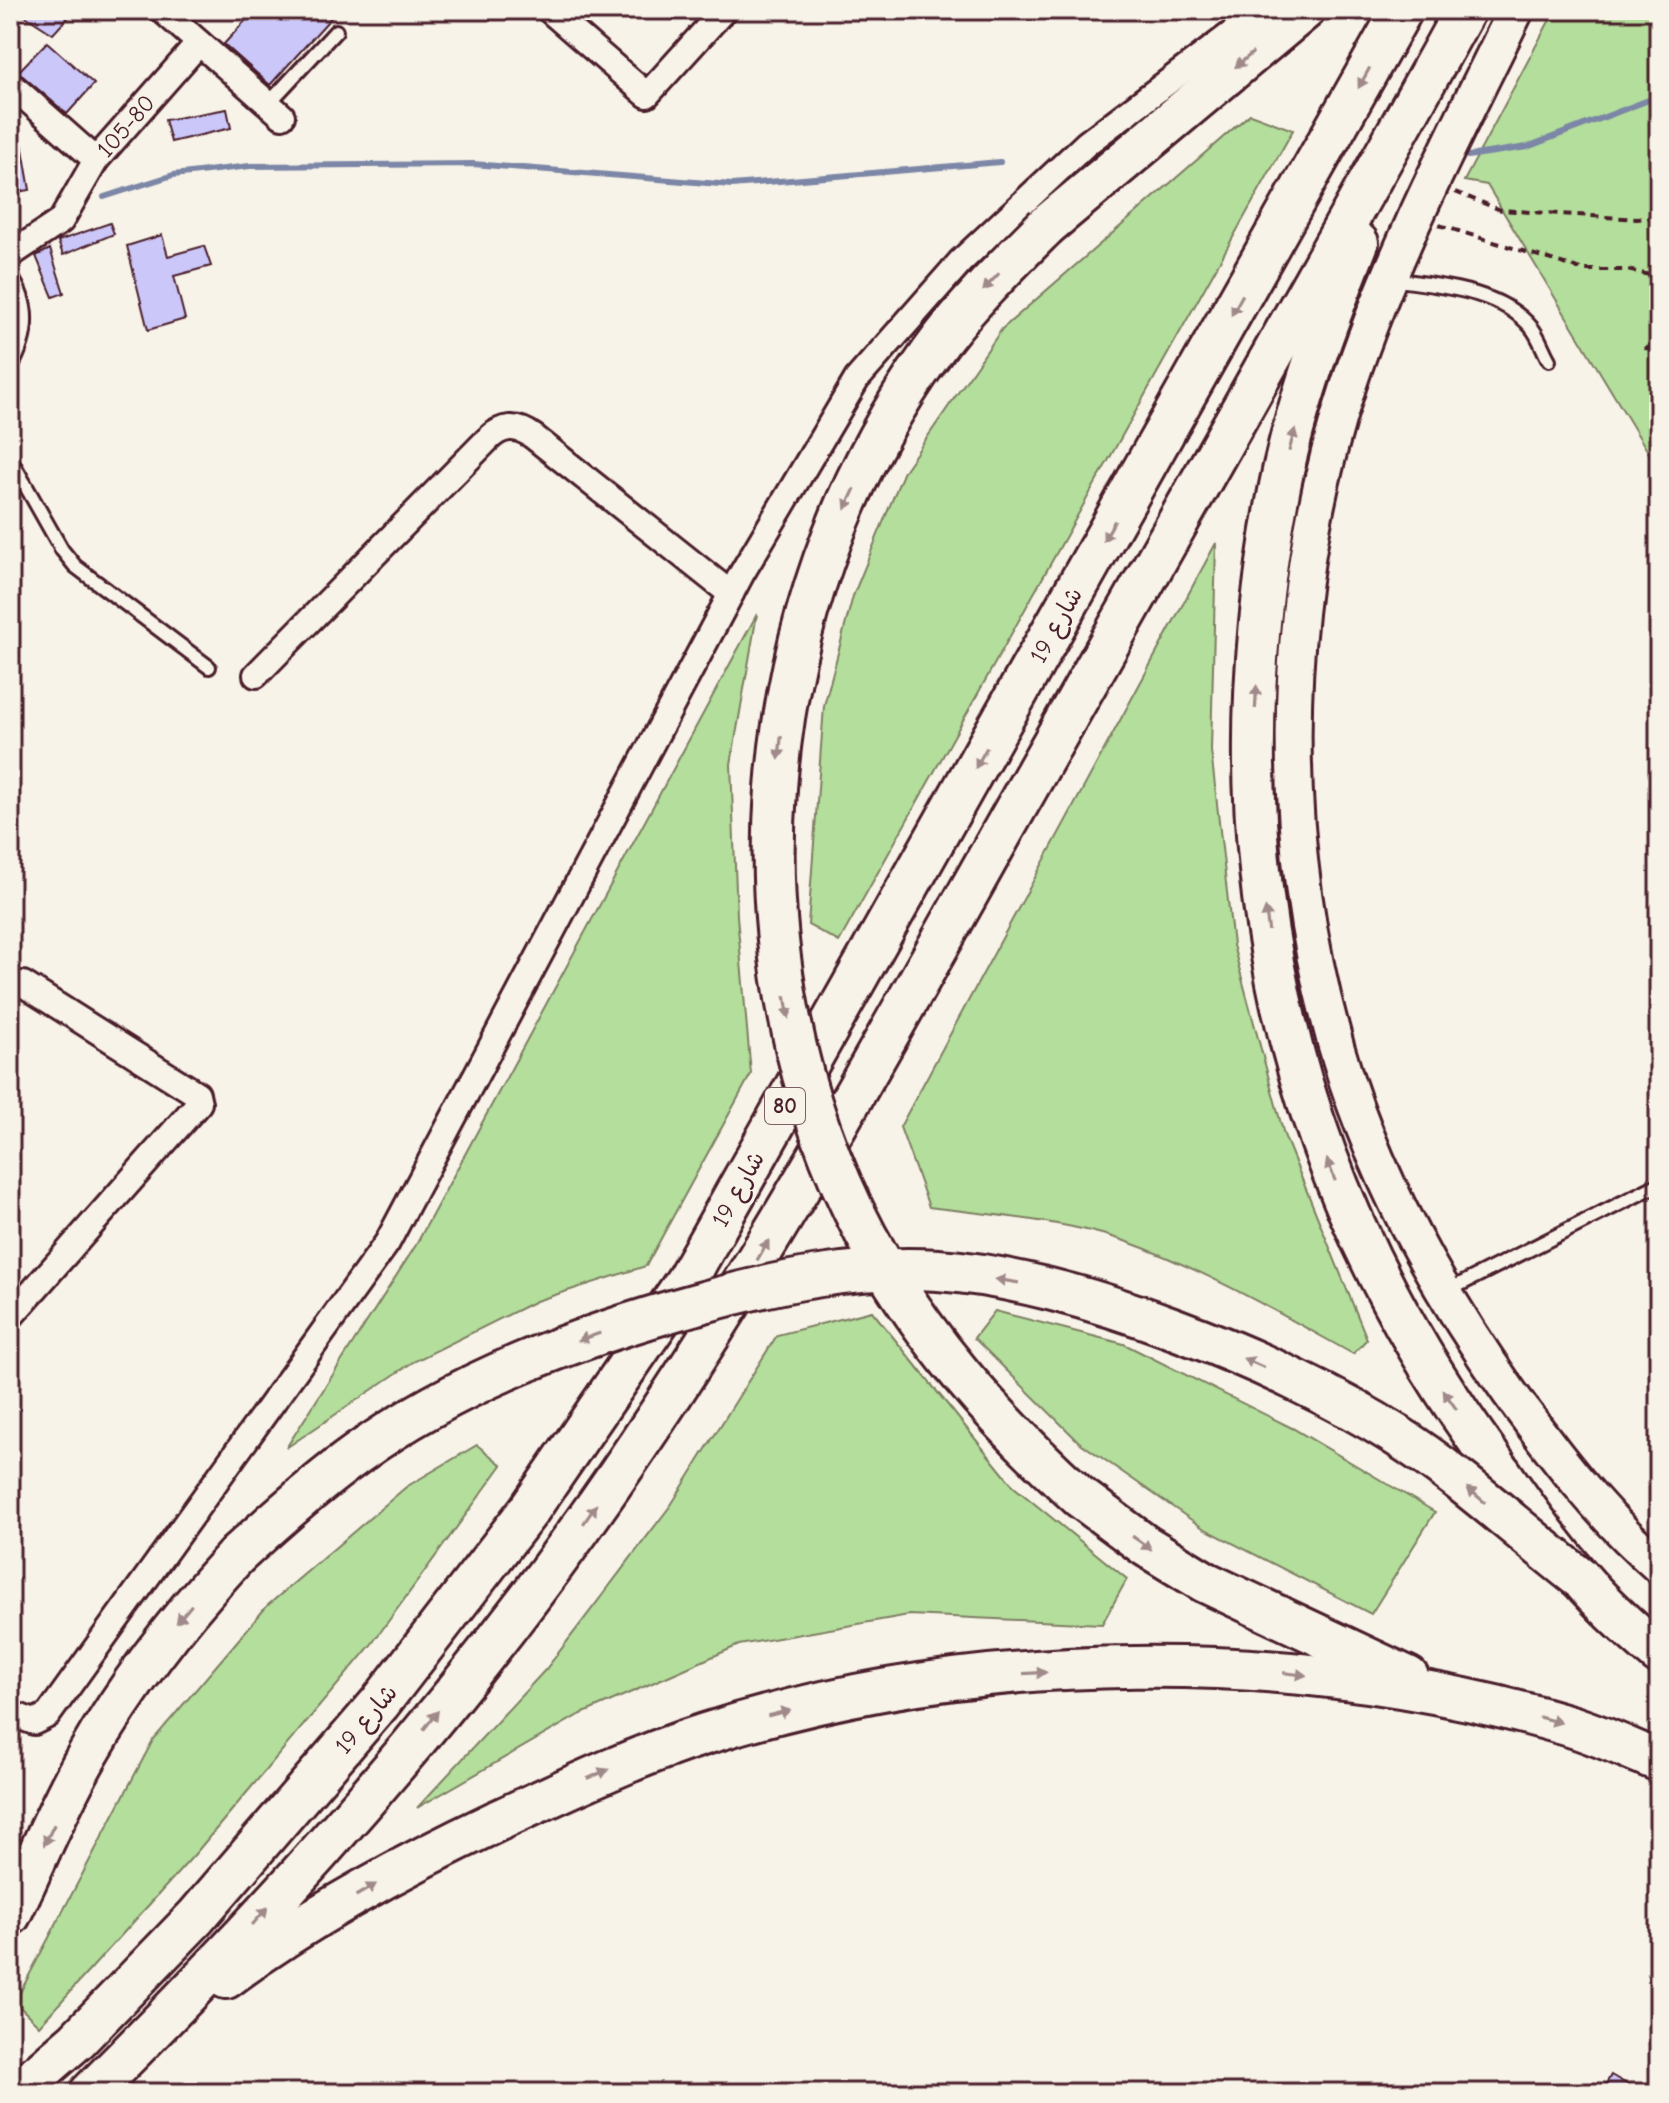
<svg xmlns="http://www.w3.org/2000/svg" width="1669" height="2103" font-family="'Comic Neue','Playpen Sans Arabic',sans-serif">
<rect width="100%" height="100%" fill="#f7f3e8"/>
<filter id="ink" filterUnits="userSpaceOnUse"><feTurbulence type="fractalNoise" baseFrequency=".0125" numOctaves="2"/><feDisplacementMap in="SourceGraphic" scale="16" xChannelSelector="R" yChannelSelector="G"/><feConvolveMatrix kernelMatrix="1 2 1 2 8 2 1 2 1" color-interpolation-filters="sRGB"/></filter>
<g filter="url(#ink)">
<!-- green -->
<g fill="#b3de9b" stroke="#7e7e63" stroke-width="2">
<polygon points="1555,10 1659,10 1659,470 1487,185 1464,181"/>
<polygon points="1250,114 1293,130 839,942 808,925 824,706 853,596 904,471 1002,329"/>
<path d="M1216,543L1211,751L1233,945L1284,1135L1367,1339L1353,1354C1279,1313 1202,1268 1122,1240C1063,1220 990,1215 929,1207L900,1127Z"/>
<polygon points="757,614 731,764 737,916 751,1074 646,1266 536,1301 413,1362 286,1448 416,1245"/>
<polygon points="872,1311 1014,1487 1127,1579 1102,1624 909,1615 739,1645 577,1716 417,1808 546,1669 671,1505 777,1335"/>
<polygon points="995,1311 1124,1344 1294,1429 1435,1512 1371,1614 1203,1528 1079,1442 974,1338"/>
<polygon points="477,1445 502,1465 371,1645 195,1854 39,2026 15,2002 153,1740 267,1606 406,1487"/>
</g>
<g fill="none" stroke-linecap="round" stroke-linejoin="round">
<!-- stream -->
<g stroke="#7c86a6" stroke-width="6">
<polyline points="1468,156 1527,147 1659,96"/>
<polyline points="104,197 173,175 250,166 473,164 732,185 1000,162"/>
</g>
</g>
<!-- building -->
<g fill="#cbc7f9" stroke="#4a1f2b" stroke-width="2">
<polygon points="16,10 75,10 53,34"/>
<polygon points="255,10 338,10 270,85 224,44"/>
<polygon points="47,42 94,84 67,114 18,72"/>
<polygon points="227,109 231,128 171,142 165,120"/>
<polygon points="19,126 30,190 10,193 10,127"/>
<polygon points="110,223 114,234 63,255 58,241"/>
<polygon points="162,235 168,256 204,246 211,266 174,276 185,319 148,330 127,246"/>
<polygon points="50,249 64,293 53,297 36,256"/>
<polygon points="1611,2075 1642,2093 1601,2093"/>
</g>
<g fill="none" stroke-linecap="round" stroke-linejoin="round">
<!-- service casing -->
<g stroke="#4a1f2b" stroke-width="18">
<g id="service">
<polyline points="268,104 336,31"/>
<path d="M10,275C32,306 28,338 10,369"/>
<path d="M1392,279C1438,286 1499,289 1531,327C1539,336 1543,350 1549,360"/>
<polyline points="10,458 62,550 75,566 209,667"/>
<polyline points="1447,1291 1659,1184"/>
</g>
</g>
<!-- minor casing -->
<g stroke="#4a1f2b" stroke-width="30">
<g id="minor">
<polyline points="162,10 282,116"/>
<polyline points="549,10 647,95 724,10"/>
<path id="s1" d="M10,84L96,160L199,43"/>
<polyline points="10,255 61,221 96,160"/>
<path d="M256,675L487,440C502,425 517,424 534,437L731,594"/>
<polyline points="10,1317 199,1103 197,1094 23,984"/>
<polyline points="10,1713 34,1722 48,1715 387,1243 742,573 857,379 961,261 1087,143 1263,10"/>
</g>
</g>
<!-- secondary casing -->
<g stroke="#4a1f2b" stroke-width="40">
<path id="secondary" d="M1516,10C1456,133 1392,254 1349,384C1276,606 1275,860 1347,1082C1384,1193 1442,1297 1509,1392C1554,1454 1601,1516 1659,1566"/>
</g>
<!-- trunk casing -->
<g stroke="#4a1f2b" stroke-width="46">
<g id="trunk">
<polyline points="1046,226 1304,10"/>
<path d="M1358,243C1327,322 1296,403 1280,486C1213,830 1274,1149 1475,1436C1509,1484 1543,1535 1581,1579C1604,1606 1632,1631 1659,1654"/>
<polyline points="1080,1497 1146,1546 1205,1582 1408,1677"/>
<path d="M10,1915C36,1862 58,1806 87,1756C129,1682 179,1618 236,1556"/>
<path d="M226,1978C309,1916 402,1866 495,1822C564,1790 633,1757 705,1734C976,1647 1295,1645 1567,1725C1598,1734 1629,1749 1659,1761"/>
<polyline points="16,2093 77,2040 196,1917 380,1703 529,1510 686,1281 1402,10"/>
<path d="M90,2093C265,1920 433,1733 577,1533C739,1308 872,1064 1008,822C1161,552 1315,282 1465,10"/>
</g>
</g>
<!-- path -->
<g stroke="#4a1f2b" stroke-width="4" stroke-dasharray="8 6" stroke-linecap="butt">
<polyline points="1455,192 1501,210 1637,219 1659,216"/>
<polyline points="1439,225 1584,270 1627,270 1659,277"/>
<polyline points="1644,348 1659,349"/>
</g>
<!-- service -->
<use href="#service" stroke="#f7f3e8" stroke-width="12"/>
<!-- minor -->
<use href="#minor" stroke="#f7f3e8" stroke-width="24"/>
<!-- secondary -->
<use href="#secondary" stroke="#f7f3e8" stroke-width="34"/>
<!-- trunk -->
<use href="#trunk" stroke="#f7f3e8" stroke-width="40"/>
<!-- trunk-bridge casing -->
<g stroke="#4a1f2b" stroke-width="46" stroke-linecap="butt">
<g id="trunk-bridge">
<path d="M1046,226C1005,267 963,308 930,355C750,607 721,961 866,1235C920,1336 995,1420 1080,1497"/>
<path d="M236,1556C275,1520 314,1485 357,1454C459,1380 580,1336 700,1303C779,1281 856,1265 938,1270C1073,1279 1282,1363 1396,1435C1462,1477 1520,1532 1581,1579"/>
</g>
</g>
<!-- trunk-bridge -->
<use href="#trunk-bridge" stroke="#f7f3e8" stroke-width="40"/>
</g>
<!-- one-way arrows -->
<defs><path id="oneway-solid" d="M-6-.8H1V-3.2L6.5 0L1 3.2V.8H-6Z" transform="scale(2)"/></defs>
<g fill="#a0898a">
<use href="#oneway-solid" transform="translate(1244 60) rotate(140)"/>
<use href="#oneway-solid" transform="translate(1364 78) rotate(119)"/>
<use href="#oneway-solid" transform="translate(991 282) rotate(133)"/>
<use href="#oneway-solid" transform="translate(1237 305) rotate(119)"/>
<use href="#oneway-solid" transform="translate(1292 440) rotate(-75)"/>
<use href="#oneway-solid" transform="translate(850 499) rotate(115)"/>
<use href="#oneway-solid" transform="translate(1109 531) rotate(119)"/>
<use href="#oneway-solid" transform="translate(1256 697) rotate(-87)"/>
<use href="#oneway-solid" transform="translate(780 748) rotate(96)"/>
<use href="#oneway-solid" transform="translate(981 758) rotate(119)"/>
<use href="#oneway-solid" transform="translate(1267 919) rotate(-98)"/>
<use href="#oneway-solid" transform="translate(787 1007) rotate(81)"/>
<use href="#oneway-solid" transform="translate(1331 1170) rotate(-111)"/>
<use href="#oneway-solid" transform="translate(763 1250) rotate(-60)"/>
<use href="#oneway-solid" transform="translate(1007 1281) rotate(-171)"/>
<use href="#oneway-solid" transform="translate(589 1337) rotate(161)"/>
<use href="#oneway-solid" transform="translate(1254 1363) rotate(-156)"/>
<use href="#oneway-solid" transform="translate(1450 1400) rotate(-125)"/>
<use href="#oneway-solid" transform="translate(1476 1495) rotate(-140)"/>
<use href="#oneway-solid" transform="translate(590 1514) rotate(-56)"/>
<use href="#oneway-solid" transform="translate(1142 1543) rotate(35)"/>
<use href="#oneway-solid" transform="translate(184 1614) rotate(130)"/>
<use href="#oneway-solid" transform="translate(1035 1673) rotate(-3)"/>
<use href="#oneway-solid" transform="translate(1295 1674) rotate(7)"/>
<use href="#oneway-solid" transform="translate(779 1713) rotate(-14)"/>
<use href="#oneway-solid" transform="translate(431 1720) rotate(-52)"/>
<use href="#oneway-solid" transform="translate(1550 1720) rotate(15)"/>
<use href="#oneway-solid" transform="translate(598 1774) rotate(-24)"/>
<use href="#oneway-solid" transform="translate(49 1835) rotate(116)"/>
<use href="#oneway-solid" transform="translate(366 1890) rotate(-30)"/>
<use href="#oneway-solid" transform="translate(260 1916) rotate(-49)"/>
</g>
</g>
<g text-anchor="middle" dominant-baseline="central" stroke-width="6" stroke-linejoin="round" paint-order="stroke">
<!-- shield labels -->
<rect fill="#f7f3e8" stroke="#7e5f64" stroke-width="2" x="765" y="1088" width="40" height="36" rx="6"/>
<g font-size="22" font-weight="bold" fill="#4a1f2b">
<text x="785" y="1106">80</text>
</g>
<!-- street labels -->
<g font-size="24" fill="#4a1f2b" stroke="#f7f3e8">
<text stroke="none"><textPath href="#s1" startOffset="160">105-80</textPath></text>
<text transform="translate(1056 625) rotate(-61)">شارع 19</text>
<text transform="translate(738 1189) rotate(-61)">شارع 19</text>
<text transform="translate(366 1719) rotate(-50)">شارع 19</text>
</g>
</g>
<!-- margin -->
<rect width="1669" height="2103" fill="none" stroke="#f7f3e8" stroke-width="40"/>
<rect x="20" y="20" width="1629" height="2063" fill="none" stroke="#4a1f2b" stroke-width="3" filter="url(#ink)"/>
</svg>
